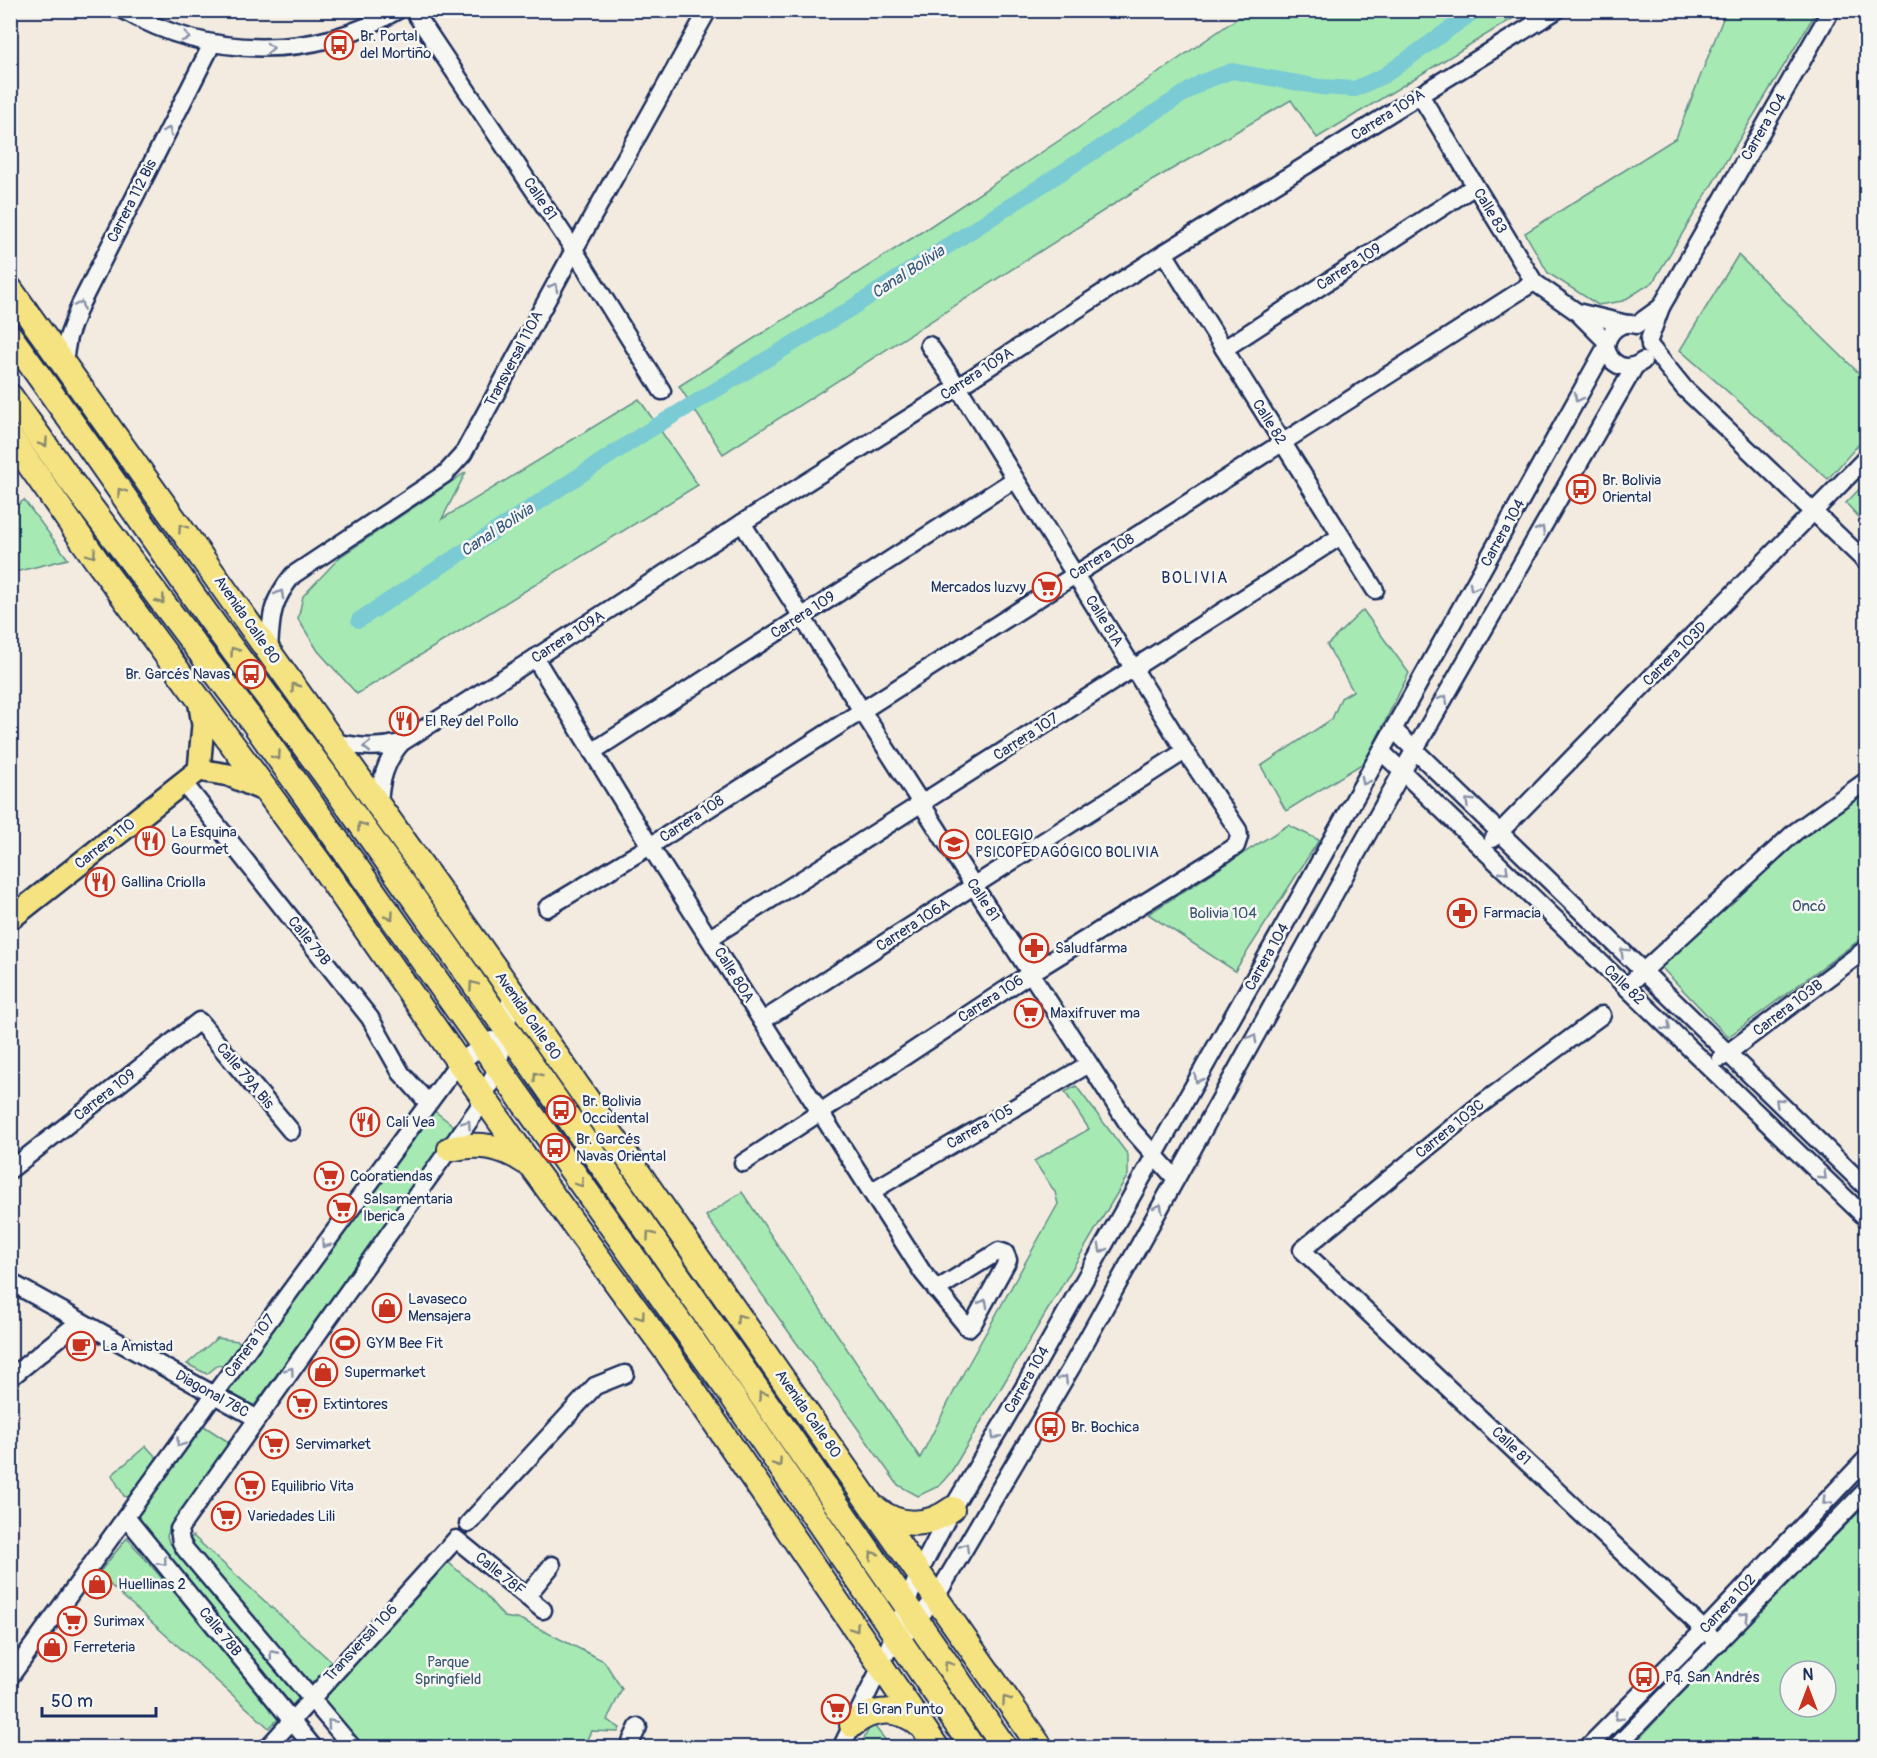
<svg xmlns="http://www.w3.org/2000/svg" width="1877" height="1758" font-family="Pangolin,sans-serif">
<rect width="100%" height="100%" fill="#f3ebe0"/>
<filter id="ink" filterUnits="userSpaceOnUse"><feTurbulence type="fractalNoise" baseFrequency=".0167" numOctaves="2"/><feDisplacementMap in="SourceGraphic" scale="12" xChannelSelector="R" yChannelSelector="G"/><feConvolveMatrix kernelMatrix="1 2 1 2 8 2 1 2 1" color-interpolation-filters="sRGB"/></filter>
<g filter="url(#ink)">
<!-- green -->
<g fill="#a6e9b3" stroke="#608c88" stroke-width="1.5" fill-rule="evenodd">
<polygon points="1248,11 1525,11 1317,138 1291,100 1136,190 723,454 679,386 917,235 1078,128"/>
<polygon points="1726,11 1817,11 1653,282 1623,301 1598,305 1548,273 1525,233 1676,138"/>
<polygon points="1738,255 1866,380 1866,436 1828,479 1680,350"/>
<polygon points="639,399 698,485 357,694 318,651 298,619 303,596 340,557 466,472 442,519"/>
<polygon points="1866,482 1866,525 1846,503"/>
<polygon points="24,500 68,559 15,572 11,575 11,510"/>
<polygon points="1363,610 1409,673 1365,762 1286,811 1261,766 1332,719 1341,698 1353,691 1327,645"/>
<polygon points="1866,789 1866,935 1728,1037 1661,967 1780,856"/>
<polygon points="1288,825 1319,840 1235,971 1148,914"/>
<polygon points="1076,1086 1128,1155 1128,1175 951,1472 939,1486 918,1496 898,1485 706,1216 742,1192 920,1458 965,1370 1058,1204 1055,1192 1034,1161 1089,1129 1065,1092"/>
<polygon points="432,1109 455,1127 254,1406 228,1392"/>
<polygon points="217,1338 238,1341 243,1344 225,1367 218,1365 207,1374 187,1364"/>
<polygon points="204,1426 230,1443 170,1528 167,1536 169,1542 302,1696 293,1706 135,1519"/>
<polygon points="146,1446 157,1458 131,1498 124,1496 112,1475"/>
<path d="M1866,1505V1747H1631L1765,1606ZM1790,1671H1826V1707H1790Z"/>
<polygon points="193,1536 334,1664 313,1685 188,1541"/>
<polygon points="127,1538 281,1716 269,1728 98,1574"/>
<polygon points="442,1557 484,1593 504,1617 522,1620 604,1661 622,1689 607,1720 620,1728 618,1732 591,1731 583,1748 362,1747 321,1702"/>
<polygon points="872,1723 891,1747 859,1748"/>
</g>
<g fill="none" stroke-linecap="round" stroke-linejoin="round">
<!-- canal -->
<polyline stroke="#7acbd4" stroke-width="16" points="359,620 643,434 850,309 1202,82 1232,71 1320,87 1355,89 1385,75 1476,10"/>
<!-- minor casing -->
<g stroke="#1b2f5e" stroke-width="21">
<g id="minor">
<path d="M123,10C209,59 313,61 398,10"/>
<polyline points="413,10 574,250 662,391"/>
<polyline points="1420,95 1534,282 1577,312 1606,341"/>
<polyline points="1164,253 1375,590"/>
<polyline points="1577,312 1627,324"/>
<polyline points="1649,340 1661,307 1831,10"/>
<polyline points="1650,346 1684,388 1866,562"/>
<path d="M1606,347C1610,366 1627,373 1643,361"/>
<polyline points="1224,349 1475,186"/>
<polyline points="64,361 68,337 80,305 212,44"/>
<polyline points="742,523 974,886 1132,1130 1175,1178"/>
<path d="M269,650C271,616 271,602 293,575L445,474L463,454L574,250L708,10"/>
<polyline points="535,658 650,846 923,1273 968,1328 974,1322 1008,1260 1005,1253 999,1251 936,1290"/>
<polyline points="1394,730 1866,1187"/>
<path d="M334,742C357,747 377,749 401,743L535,658L742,523L958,387L1164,253L1557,10"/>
<polyline points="592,752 1015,479"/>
<polyline points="1382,752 1866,1218"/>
<polyline points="183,782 370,1018 401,1073 428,1103"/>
<path d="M379,806C380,781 385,762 401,743"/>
<polyline points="1493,839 1866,458"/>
<polyline points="547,908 650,846 1534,282"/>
<polyline points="710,938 1341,536"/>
<polyline points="1626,987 1795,832 1866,781"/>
<polyline points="1602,1015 1476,1108 1302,1250 1718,1643"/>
<polyline points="762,1021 1185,751"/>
<polyline points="1721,1058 1866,949"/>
<polyline points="743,1163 1031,973 1236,846 1239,837 1238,830 1185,751 958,387 929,345"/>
<polyline points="10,1170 199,1021 291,1131"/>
<polyline points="872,1191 1089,1064"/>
<polyline points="10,1282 256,1418"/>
<polyline points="10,1378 80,1321"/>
<polyline points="126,1517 314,1748"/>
<polyline points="468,1524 595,1386 625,1374"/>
<polyline points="527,1596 552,1565"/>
<polyline points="894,1648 936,1597 1071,1368 1402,772 1635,366"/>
<polyline points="10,1677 222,1384 459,1062 492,1040"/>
<polyline points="267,1748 456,1539 543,1610"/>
<path d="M353,1748L185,1549L181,1542L179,1529L477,1110C500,1070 507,1036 511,991"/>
<polyline points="628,1748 638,1727"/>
<path d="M841,1748L881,1666L919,1573L952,1509L1019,1396L1286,922L1606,347C1607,332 1621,320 1636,325L1661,307"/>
<polyline points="1587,1748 1704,1630 1866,1459"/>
<polyline points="1615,1748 1866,1490"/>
</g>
</g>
<!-- major casing -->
<g stroke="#1b2f5e" stroke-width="26">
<g id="major">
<polyline points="199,770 229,775 268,792"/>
<polyline points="10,919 199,770 203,725 199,699"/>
</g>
</g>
<!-- highway casing -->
<g stroke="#1b2f5e" stroke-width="28">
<g id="highway">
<polyline points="10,289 511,991 1041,1748"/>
<path d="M10,336C70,418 127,501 185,584C230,648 278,710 324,773C556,1095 779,1422 1005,1748"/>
<polyline points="10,396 70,480 253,722 732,1396 973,1748"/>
<polyline points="10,437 97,561 319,862 532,1167 667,1352 937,1748"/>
<path d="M450,1149C479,1142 502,1146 527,1163"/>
<path d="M875,1508C899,1528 928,1527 952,1509"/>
<path d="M852,1725C873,1707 900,1707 920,1725"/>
</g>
</g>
<!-- minor -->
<use href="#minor" stroke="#f6f6f2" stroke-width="16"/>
<!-- major -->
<use href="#major" stroke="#f5e382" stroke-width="21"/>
<!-- highway -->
<use href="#highway" stroke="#f5e382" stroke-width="24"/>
</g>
<!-- one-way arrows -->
<defs><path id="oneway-chevron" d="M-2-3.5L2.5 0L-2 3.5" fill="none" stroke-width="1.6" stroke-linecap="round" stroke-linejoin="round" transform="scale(1.5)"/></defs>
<g stroke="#8892a8">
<use href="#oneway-chevron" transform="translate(186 37) rotate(16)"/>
<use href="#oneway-chevron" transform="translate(270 48) rotate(-2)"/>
<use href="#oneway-chevron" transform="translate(168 131) rotate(-63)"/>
<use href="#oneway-chevron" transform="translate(554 287) rotate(-61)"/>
<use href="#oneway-chevron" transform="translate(80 305) rotate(-67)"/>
<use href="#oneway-chevron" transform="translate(1578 398) rotate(119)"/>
<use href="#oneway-chevron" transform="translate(1541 530) rotate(-60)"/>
<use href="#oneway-chevron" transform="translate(1473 587) rotate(119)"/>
<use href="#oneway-chevron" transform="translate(280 594) rotate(-61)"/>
<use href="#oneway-chevron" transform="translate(1444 699) rotate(-60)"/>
<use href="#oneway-chevron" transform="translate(367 747) rotate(-179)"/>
<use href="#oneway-chevron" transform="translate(1365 781) rotate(119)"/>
<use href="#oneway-chevron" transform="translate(1469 802) rotate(-136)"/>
<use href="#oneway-chevron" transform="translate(1505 871) rotate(44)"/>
<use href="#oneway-chevron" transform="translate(1624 952) rotate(-136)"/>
<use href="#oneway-chevron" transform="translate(1667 1027) rotate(44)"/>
<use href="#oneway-chevron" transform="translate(1253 1038) rotate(-61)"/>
<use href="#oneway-chevron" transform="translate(1198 1079) rotate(119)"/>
<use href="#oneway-chevron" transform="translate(1779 1102) rotate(-136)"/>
<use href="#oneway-chevron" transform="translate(467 1124) rotate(-55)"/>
<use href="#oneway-chevron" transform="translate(1823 1176) rotate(44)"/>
<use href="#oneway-chevron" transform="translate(1159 1208) rotate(-61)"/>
<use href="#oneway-chevron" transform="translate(325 1244) rotate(126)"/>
<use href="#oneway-chevron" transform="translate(1102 1249) rotate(119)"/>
<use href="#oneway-chevron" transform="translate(984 1303) rotate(-61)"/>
<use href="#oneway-chevron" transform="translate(290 1371) rotate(-54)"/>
<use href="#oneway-chevron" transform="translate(1064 1379) rotate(-58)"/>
<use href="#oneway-chevron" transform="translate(995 1436) rotate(121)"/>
<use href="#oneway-chevron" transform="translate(180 1443) rotate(126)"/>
<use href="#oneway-chevron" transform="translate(1826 1501) rotate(134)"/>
<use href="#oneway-chevron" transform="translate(965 1547) rotate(-59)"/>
<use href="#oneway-chevron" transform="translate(163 1562) rotate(50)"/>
<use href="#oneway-chevron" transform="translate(1745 1616) rotate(-46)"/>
<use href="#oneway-chevron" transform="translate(273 1654) rotate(-130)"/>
<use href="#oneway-chevron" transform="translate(1618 1717) rotate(135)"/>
<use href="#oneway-chevron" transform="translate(331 1723) rotate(-131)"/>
</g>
<g stroke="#888970">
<use href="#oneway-chevron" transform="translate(44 443) rotate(55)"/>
<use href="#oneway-chevron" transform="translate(121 492) rotate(-125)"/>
<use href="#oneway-chevron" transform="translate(182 528) rotate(-125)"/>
<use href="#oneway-chevron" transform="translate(92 554) rotate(55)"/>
<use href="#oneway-chevron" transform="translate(161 600) rotate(53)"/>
<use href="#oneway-chevron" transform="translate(234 651) rotate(-126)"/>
<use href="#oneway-chevron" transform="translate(295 687) rotate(-125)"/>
<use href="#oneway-chevron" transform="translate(277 756) rotate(55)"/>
<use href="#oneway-chevron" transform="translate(361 826) rotate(-125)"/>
<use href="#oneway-chevron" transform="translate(390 916) rotate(55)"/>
<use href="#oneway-chevron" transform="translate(473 985) rotate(-125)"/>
<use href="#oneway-chevron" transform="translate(537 1076) rotate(-125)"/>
<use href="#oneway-chevron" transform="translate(580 1183) rotate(54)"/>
<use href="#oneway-chevron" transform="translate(650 1235) rotate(-125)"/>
<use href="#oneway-chevron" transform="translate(641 1316) rotate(54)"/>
<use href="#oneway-chevron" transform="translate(740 1318) rotate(-125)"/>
<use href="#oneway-chevron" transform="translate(762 1395) rotate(-125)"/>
<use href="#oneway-chevron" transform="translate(778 1463) rotate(56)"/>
<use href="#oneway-chevron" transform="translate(873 1555) rotate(-125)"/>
<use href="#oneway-chevron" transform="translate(855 1628) rotate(56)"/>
<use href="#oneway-chevron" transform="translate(948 1665) rotate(-124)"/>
<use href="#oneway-chevron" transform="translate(1006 1700) rotate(-126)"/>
</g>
</g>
<!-- icons -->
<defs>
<g id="bus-ring" transform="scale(1.5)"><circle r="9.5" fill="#f6f6f2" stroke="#c8321e" stroke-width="1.5"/><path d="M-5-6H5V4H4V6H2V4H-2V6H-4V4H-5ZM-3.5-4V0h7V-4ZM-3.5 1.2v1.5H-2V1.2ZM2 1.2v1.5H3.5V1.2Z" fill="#c8321e"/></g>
<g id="supermarket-ring" transform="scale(1.5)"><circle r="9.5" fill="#f6f6f2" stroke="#c8321e" stroke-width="1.5"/><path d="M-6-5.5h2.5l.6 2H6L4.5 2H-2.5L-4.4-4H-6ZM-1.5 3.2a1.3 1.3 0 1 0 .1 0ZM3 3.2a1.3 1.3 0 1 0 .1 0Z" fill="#c8321e"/></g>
<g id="restaurant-ring" transform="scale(1.5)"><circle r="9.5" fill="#f6f6f2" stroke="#c8321e" stroke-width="1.5"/><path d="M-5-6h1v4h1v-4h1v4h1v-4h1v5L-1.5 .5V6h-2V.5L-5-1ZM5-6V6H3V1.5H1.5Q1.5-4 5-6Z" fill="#c8321e"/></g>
<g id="school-ring" transform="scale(1.5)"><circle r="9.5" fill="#f6f6f2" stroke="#c8321e" stroke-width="1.5"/><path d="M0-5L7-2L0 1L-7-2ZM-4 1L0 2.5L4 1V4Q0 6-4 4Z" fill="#c8321e"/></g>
<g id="pharmacy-ring" transform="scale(1.5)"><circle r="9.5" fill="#f6f6f2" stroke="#c8321e" stroke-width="1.5"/><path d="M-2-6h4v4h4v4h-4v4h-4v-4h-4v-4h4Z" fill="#c8321e"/></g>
<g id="shop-ring" transform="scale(1.5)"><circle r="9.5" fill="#f6f6f2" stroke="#c8321e" stroke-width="1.5"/><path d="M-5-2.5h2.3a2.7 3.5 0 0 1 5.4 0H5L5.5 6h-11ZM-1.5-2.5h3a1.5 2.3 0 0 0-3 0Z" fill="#c8321e"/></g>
<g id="stadium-ring" transform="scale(1.5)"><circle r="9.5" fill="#f6f6f2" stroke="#c8321e" stroke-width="1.5"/><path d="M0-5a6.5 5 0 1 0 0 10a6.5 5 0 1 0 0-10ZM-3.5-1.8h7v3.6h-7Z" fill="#c8321e"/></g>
<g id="cafe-ring" transform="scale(1.5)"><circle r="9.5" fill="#f6f6f2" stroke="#c8321e" stroke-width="1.5"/><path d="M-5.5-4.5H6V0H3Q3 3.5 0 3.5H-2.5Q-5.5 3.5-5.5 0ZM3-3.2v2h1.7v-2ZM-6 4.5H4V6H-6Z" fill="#c8321e"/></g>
</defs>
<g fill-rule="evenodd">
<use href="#bus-ring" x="339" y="45"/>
<use href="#bus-ring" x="1581" y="489"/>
<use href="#supermarket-ring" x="1047" y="587"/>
<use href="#bus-ring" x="251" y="674"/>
<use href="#restaurant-ring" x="404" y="721"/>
<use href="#restaurant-ring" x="150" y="841"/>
<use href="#school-ring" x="954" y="844"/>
<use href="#restaurant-ring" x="100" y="882"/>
<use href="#pharmacy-ring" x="1462" y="913"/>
<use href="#pharmacy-ring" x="1034" y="948"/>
<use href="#supermarket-ring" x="1029" y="1013"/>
<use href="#bus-ring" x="561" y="1110"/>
<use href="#restaurant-ring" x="365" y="1122"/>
<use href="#bus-ring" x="555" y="1148"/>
<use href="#supermarket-ring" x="329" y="1176"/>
<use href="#supermarket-ring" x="342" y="1208"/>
<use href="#shop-ring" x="387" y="1308"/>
<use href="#stadium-ring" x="345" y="1343"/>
<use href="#cafe-ring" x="81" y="1346"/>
<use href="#shop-ring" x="323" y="1372"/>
<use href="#supermarket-ring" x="302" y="1404"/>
<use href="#bus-ring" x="1050" y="1427"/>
<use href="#supermarket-ring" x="274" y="1444"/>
<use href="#supermarket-ring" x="250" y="1486"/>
<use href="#supermarket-ring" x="226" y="1516"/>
<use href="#shop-ring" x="97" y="1584"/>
<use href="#supermarket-ring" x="72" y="1621"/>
<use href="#shop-ring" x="52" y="1647"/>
<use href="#bus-ring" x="1644" y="1677"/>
<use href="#supermarket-ring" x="836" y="1709"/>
</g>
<g text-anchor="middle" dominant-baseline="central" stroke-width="5" stroke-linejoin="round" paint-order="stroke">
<!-- poi labels -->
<g font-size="15" fill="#1b2f5e" stroke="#f6f6f2" text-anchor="start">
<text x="360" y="36">Br. Portal<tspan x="360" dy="17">del Mortiño</tspan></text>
<text x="1602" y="480">Br. Bolivia<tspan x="1602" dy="17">Oriental</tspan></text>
<text x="1026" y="587" text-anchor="end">Mercados luzvy</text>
<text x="230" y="674" text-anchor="end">Br. Garcés Navas</text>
<text x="425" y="721">El Rey del Pollo</text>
<text x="171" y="832">La Esquina<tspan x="171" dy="17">Gourmet</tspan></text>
<text x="975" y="835">COLEGIO<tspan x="975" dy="17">PSICOPEDAGÓGICO BOLIVIA</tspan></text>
<text x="121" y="882">Gallina Criolla</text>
<text x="1483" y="913">Farmacia</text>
<text x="1055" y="948">Saludfarma</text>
<text x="1050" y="1013">Maxifruver ma</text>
<text x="582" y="1101">Br. Bolivia<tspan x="582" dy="17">Occidental</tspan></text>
<text x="386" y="1122">Cali Vea</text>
<text x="576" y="1139">Br. Garcés<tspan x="576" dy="17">Navas Oriental</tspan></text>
<text x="350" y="1176">Cooratiendas</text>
<text x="363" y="1199">Salsamentaria<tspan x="363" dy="17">Iberica</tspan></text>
<text x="408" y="1299">Lavaseco<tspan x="408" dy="17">Mensajera</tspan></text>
<text x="366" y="1343">GYM Bee Fit</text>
<text x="102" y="1346">La Amistad</text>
<text x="344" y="1372">Supermarket</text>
<text x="323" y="1404">Extintores</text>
<text x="1071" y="1427">Br. Bochica</text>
<text x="295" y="1444">Servimarket</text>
<text x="271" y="1486">Equilibrio Vita</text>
<text x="247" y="1516">Variedades Lili</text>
<text x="118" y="1584">Huellinas 2</text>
<text x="93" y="1621">Surimax</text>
<text x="73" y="1647">Ferreteria</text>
<text x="1665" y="1677">Pq. San Andrés</text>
<text x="857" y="1709">El Gran Punto</text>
</g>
<!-- street labels -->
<g font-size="15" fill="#1b2f5e" stroke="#f6f6f2">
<text transform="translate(1388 115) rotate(-32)">Carrera 109A</text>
<text transform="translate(1764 127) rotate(-60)">Carrera 104</text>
<text transform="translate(540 199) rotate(56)">Calle 81</text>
<text transform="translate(132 201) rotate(-63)">Carrera 112 Bis</text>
<text transform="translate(1490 211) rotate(59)">Calle 83</text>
<text transform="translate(1349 267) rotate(-33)">Carrera 109</text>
<text transform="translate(514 359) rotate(-62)">Transversal 110A</text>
<text transform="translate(977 374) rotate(-33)">Carrera 109A</text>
<text transform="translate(1269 422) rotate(58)">Calle 82</text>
<text transform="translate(1503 533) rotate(-61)">Carrera 104</text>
<text transform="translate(1102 557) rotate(-32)">Carrera 108</text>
<text transform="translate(803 615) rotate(-33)">Carrera 109</text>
<text transform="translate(247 620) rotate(55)">Avenida Calle 80</text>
<text transform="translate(1104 621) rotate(58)">Calle 81A</text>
<text transform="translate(568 637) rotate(-33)">Carrera 109A</text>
<text transform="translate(1675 654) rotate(-45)">Carrera 103D</text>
<text transform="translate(1026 737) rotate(-33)">Carrera 107</text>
<text transform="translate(692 819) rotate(-33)">Carrera 108</text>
<text transform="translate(105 844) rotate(-38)">Carrera 110</text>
<text transform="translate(983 900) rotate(57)">Calle 81</text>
<text transform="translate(913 925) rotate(-33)">Carrera 106A</text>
<text transform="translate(309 941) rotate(51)">Calle 79B</text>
<text transform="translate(1267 957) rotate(-61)">Carrera 104</text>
<text transform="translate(734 975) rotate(58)">Calle 80A</text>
<text transform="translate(1624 985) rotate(44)">Calle 82</text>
<text transform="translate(991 999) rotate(-33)">Carrera 106</text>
<text transform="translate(1788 1008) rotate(-37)">Carrera 103B</text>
<text transform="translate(528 1016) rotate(55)">Avenida Calle 80</text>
<text transform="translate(245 1076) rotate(50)">Calle 79A Bis</text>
<text transform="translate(105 1095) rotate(-38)">Carrera 109</text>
<text transform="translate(980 1127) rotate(-30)">Carrera 105</text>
<text transform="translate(1450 1129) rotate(-39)">Carrera 103C</text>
<text transform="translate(250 1346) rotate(-54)">Carrera 107</text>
<text transform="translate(1027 1380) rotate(-60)">Carrera 104</text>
<text transform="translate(212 1394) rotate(29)">Diagonal 78C</text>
<text transform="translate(808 1414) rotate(55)">Avenida Calle 80</text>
<text transform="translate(1511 1446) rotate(44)">Calle 81</text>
<text transform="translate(500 1574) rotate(39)">Calle 78F</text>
<text transform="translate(1728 1604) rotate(-47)">Carrera 102</text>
<text transform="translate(220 1632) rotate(51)">Calle 78B</text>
<text transform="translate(361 1643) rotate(-47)">Transversal 106</text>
</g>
<!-- park labels -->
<g font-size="15" fill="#37546f" stroke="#f6f6f2">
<text x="1809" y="906">Oncó</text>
<text x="1223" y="913">Bolivia 104</text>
<text x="448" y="1662">Parque<tspan x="448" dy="17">Springfield</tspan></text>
</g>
<!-- water labels -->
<g font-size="16" font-style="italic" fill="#33567c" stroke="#f6f6f2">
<text transform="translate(908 272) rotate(-33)">Canal Bolivia</text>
<text transform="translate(497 530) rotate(-33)">Canal Bolivia</text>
</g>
<!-- neighbourhood labels -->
<g font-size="16" letter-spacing="1.5" fill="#1b2f5e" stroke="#f6f6f2">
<text x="1195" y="578">BOLIVIA</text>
</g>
</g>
<!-- margin -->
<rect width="1877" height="1758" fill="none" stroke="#f6f6f2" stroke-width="36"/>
<rect x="18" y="18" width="1841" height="1722" fill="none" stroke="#1b2f5e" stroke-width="2" filter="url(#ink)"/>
<!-- north arrow -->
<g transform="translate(1808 1689)"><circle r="28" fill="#f6f6f2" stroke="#9ea6b7" stroke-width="1.5"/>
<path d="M0-4.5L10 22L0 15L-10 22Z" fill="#c8321e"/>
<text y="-9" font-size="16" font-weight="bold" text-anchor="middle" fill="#1b2f5e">N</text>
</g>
<!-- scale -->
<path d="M42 1707v9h114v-9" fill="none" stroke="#1b2f5e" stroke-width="3"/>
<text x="51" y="1707" font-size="18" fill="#1b2f5e" stroke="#f6f6f2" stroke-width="4.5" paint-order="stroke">50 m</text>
</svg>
